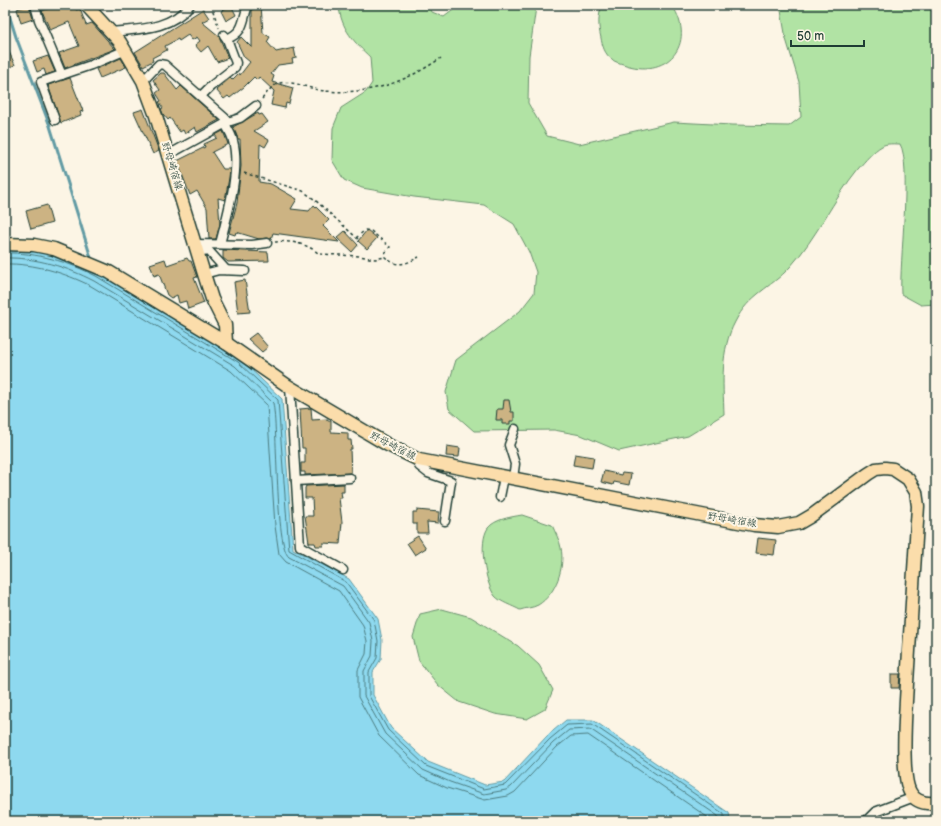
<svg xmlns="http://www.w3.org/2000/svg" width="941" height="826" font-family="'Balsamiq Sans','Klee One',sans-serif">
<rect width="100%" height="100%" fill="#fcf5e5"/>
<filter id="ink" filterUnits="userSpaceOnUse"><feTurbulence type="fractalNoise" baseFrequency=".025" numOctaves="2"/><feDisplacementMap in="SourceGraphic" scale="8" xChannelSelector="R" yChannelSelector="G"/><feConvolveMatrix kernelMatrix="1 2 1 2 8 2 1 2 1" color-interpolation-filters="sRGB"/></filter>
<g filter="url(#ink)">
<!-- green -->
<g fill="#b1e3a4" stroke="#68906c">
<path d="M339,5H428L432,12L444,17L460,5H534L536,7L529,56L528,103L547,136L579,144L674,122L732,125L789,126L801,117L799,82L786,39L780,5H936V304L921,305L901,294C899,263 912,164 900,144C895,144 886,143 882,146C873,151 865,161 858,169C833,200 817,237 790,267C771,288 749,294 735,322C720,350 723,383 724,414L688,436L619,451L581,435L554,430L474,431L449,409L446,392L456,360L520,311L534,293L536,272L529,252L514,224L484,205L414,197L362,188L344,180L332,160L333,128L341,108L366,92L372,83L370,57C355,43 340,28 339,5Z"/>
<path d="M602,5H672C698,45 666,80 623,64C620,63 614,62 612,59C605,55 602,45 601,38C598,26 598,16 602,5Z"/>
<path d="M522,515L552,525C555,532 560,541 561,548C565,568 556,594 538,605C533,608 525,608 520,610C513,606 500,602 495,596C485,583 478,542 488,528C495,519 511,517 522,515Z"/>
<polygon points="442,609 471,617 518,646 539,665 553,690 545,709 527,719 495,714 459,702 438,685 419,661 413,637 420,614"/>
</g>
<!-- water -->
<polygon fill="#8ed9ef" stroke="#629ba4" points="12,248 44,253 66,259 98,273 240,359 282,399 293,549 349,579 378,619 382,640 381,659 373,672 373,695 391,728 428,762 485,785 504,782 547,736 566,720 593,720 729,813 730,818 724,821 5,821 5,249"/>
<g fill="none" stroke-linecap="round" stroke-linejoin="round">
<!-- shore -->
<g stroke="#4b7b7f" stroke-width="1">
<path d="M5,253C36,252 69,262 96,276L238,362L278,400L289,550L346,582L374,620L378,641L377,658L369,672V696L388,730L426,766L484,789L505,785L550,739L567,725L592,724L724,814V821"/>
<path d="M5,258C35,257 67,267 94,281L235,366L273,403C278,428 275,546 289,557L343,586L369,622L373,641L372,656L364,671V696L385,734L423,770L450,782L484,794L506,790L511,787L553,743L569,730L590,729L718,816L719,821"/>
<path d="M5,264C34,263 65,273 91,286L231,371L267,405L275,526L279,554L286,562L339,591L363,625L367,641L366,654L358,670V697L379,736L419,775L447,788L485,800L508,796L515,792L557,747L571,736L588,735L713,821"/>
</g>
<!-- stream -->
<polyline stroke="#629ba4" stroke-width="3" points="6,5 16,37 50,126 92,261"/>
</g>
<!-- building -->
<g fill="#ccb383" stroke="#1f3d34">
<polygon points="29,5 33,19 21,23 17,9"/>
<polygon points="57,5 75,5 76,10 80,9 86,25 92,23 115,49 65,68 59,53 79,46 69,22 50,30 42,11"/>
<polygon points="231,5 236,15 226,21 221,11"/>
<polygon points="254,5 261,5 263,33 270,37 267,42 276,52 294,48 296,58 292,59 293,63 278,65 271,74 274,76 272,82 293,88 289,104 286,103 285,108 271,105 274,91 259,77 257,80 254,77 244,87 230,98 228,96 224,99 216,90 230,78 232,80 239,73 240,75 250,62 244,57 237,42 241,37 252,48 252,11"/>
<polygon points="203,9 209,18 202,22 219,36 228,58 217,62 208,46 201,52 195,45 200,41 197,37 192,40 188,35 179,41 178,39 165,46 167,50 152,58 153,61 143,66 135,52"/>
<polygon points="5,43 15,65 5,69"/>
<polygon points="48,56 55,72 46,75 44,69 37,72 33,61"/>
<polygon points="121,58 126,67 100,78 96,69"/>
<polygon points="161,73 164,73 177,90 181,86 219,120 197,132 195,127 185,134 183,130 180,132 170,118 168,120 163,114 161,109 163,108 159,102 161,101 156,93 160,90 153,80"/>
<polygon points="70,78 83,111 80,112 81,115 61,123 48,85"/>
<polygon points="143,109 159,151 153,154 134,112"/>
<polygon points="258,113 259,115 262,114 268,122 254,131 269,140 265,147 260,144 259,182 271,184 297,199 291,209 309,211 314,205 329,220 323,226 339,242 273,233 271,239 267,238 259,239 236,232 235,235 229,233 237,203 241,166 240,139 238,139 233,127"/>
<polygon points="223,131 228,144 212,152 223,169 230,169 229,178 225,200 218,198 220,224 216,239 209,239 207,208 197,191 190,195 177,161 205,147 204,144 217,138 215,135"/>
<polygon points="47,205 52,223 31,229 26,211"/>
<polygon points="367,230 377,238 367,249 358,241"/>
<polygon points="345,231 358,245 352,252 337,238"/>
<polygon points="223,250 268,252 269,261 228,262 223,258"/>
<polygon points="187,258 189,261 191,261 197,277 194,278 204,303 188,309 186,301 179,303 177,295 171,298 167,295 159,274 154,276 150,264 165,259 167,265"/>
<polygon points="245,280 250,312 238,313 234,282"/>
<polygon points="256,333 268,347 262,352 248,339"/>
<polygon points="504,400 509,400 511,412 514,412 514,421 510,421 510,424 502,424 502,420 496,420 497,409 503,409"/>
<polygon points="311,408 312,420 328,419 328,421 331,421 331,432 348,433 348,440 351,440 352,449 350,449 351,473 305,475 305,472 301,472 301,463 305,463 305,448 302,448 300,409"/>
<polygon points="447,446 460,448 459,457 446,456"/>
<polygon points="575,454 594,457 592,468 573,465"/>
<polygon points="604,471 621,475 622,473 631,474 629,485 614,482 613,485 601,482"/>
<polygon points="344,484 344,492 341,492 342,498 339,498 342,522 340,544 323,543 323,546 316,546 315,543 309,543 305,516 313,516 312,498 305,498 305,488 306,486"/>
<polygon points="417,510 439,512 438,523 427,522 428,533 417,533 417,524 413,524 413,512 417,512"/>
<polygon points="418,536 426,548 415,555 407,543"/>
<polygon points="758,538 776,540 774,555 756,553"/>
<polygon points="891,674 900,674 899,688 891,688"/>
</g>
<g fill="none" stroke-linecap="round" stroke-linejoin="round">
<!-- street casing -->
<g stroke="#1f3d34" stroke-width="11">
<g id="street">
<polyline points="35,5 39,20 62,75"/>
<path d="M112,32C141,29 171,29 190,5"/>
<path d="M227,39C245,31 242,22 248,5"/>
<polyline points="143,81 159,64 165,65 225,118 228,122 168,155"/>
<polyline points="201,96 211,86 235,67 236,63 227,39 224,35"/>
<polyline points="55,120 41,82 91,65 126,50"/>
<polyline points="228,122 240,118 256,106"/>
<polyline points="195,244 252,245 267,243"/>
<path d="M220,244C227,216 241,170 233,141C232,135 228,129 225,124"/>
<polyline points="197,252 208,250 226,270"/>
<polyline points="204,274 219,270 245,271"/>
<polyline points="290,387 300,546 343,570"/>
<polyline points="419,460 419,466 428,473 451,481 445,521"/>
<polyline points="513,478 515,464 509,445 515,429"/>
<polyline points="296,481 350,478"/>
<polyline points="500,497 504,477"/>
<polyline points="866,821 875,812 914,797"/>
</g>
</g>
<!-- primary casing -->
<g stroke="#1f3d34" stroke-width="15">
<g id="primary">
<polyline points="86,5 120,42 143,81 156,116 204,274 212,299 225,325 226,343"/>
<path d="M5,244L34,245L54,249L109,272L226,343L288,386L388,445L419,460L712,517L754,525L778,527L799,523L811,516L868,474L876,469L885,468L893,469L908,479L916,492L918,506C914,565 911,624 907,683C906,705 900,774 910,792C915,802 925,804 936,803"/>
</g>
</g>
<!-- path -->
<g stroke="#1f3d34" stroke-width="1.5" stroke-dasharray="3 3" stroke-linecap="butt">
<polyline points="216,5 213,11 219,28"/>
<path d="M262,99C267,93 272,85 280,83C293,80 312,90 325,91C370,95 404,83 441,58"/>
<polyline points="244,173 303,191 314,199 358,239"/>
<path d="M356,238L365,230L371,231L390,247L385,253V257C397,268 406,264 419,257"/>
<path d="M275,242C289,240 309,244 319,254L359,256L375,259L385,257"/>
</g>
<!-- street -->
<use href="#street" stroke="#fcf5e5" stroke-width="8"/>
<!-- primary -->
<use href="#primary" stroke="#fbddab" stroke-width="12"/>
</g>
</g>
<g text-anchor="middle" dominant-baseline="central" stroke-width="4" stroke-linejoin="round" paint-order="stroke">
<!-- street labels -->
<g font-size="10" fill="#1f3d34" stroke="#fcf5e5">
<text transform="translate(172 166) rotate(73)">野母崎宿線</text>
<text transform="translate(393 446) rotate(27)">野母崎宿線</text>
<text transform="translate(732 520) rotate(9)">野母崎宿線</text>
</g>
</g>
<!-- margin -->
<rect width="941" height="826" fill="none" stroke="#fcf5e5" stroke-width="20"/>
<rect x="10" y="10" width="921" height="806" fill="none" stroke="#1f3d34" stroke-width="1.5" filter="url(#ink)"/>
<!-- scale -->
<path d="M791 40v6h73v-6" fill="none" stroke="#1f3d34" stroke-width="2"/>
<text x="797" y="40" font-size="12" fill="#1f3d34" stroke="#fcf5e5" stroke-width="3" paint-order="stroke">50 m</text>
</svg>
